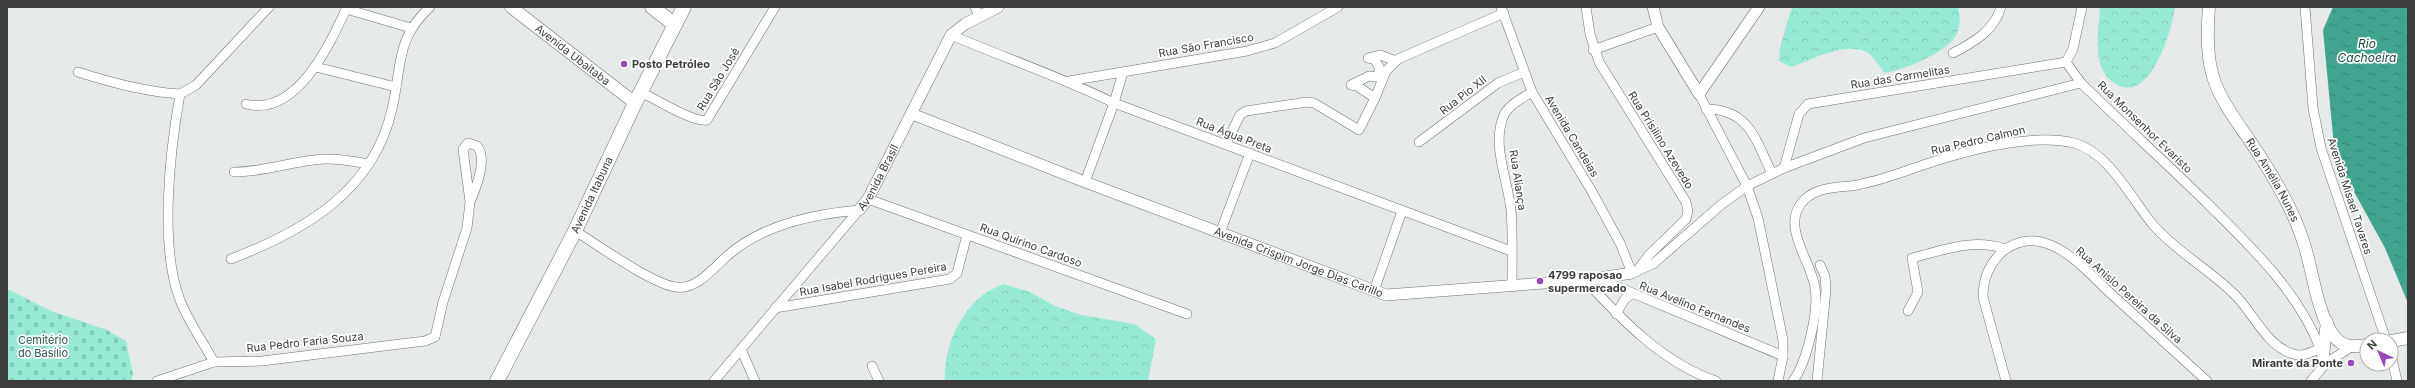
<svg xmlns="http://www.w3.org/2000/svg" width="2415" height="388" font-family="Inter,sans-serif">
<defs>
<pattern id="forest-crowns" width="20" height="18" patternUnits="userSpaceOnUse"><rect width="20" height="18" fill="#97ebd5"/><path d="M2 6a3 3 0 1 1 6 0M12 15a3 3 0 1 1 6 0" fill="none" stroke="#83cab8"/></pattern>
<pattern id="cemetery-stones" width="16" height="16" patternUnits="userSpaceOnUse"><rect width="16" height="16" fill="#97ebd5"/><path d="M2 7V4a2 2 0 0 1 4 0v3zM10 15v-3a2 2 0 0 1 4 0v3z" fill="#83cab8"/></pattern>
<pattern id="water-ripples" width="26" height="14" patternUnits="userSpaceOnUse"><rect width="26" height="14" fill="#40a48e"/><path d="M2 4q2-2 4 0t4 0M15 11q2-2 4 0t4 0" fill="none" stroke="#378775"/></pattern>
</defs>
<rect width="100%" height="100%" fill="#e5e9e8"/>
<!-- forest -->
<g fill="url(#forest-crowns)">
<path d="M1792,7H1958C1960,16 1961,26 1956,35C1948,52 1904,70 1885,73C1880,68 1873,55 1867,52C1845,41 1811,60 1791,67L1779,61L1780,47Z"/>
<path d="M2100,7H2175C2172,30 2151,102 2118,85C2108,81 2101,70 2099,59C2096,42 2099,24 2100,7Z"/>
<path d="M1003,284L1030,292L1055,306L1081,315L1134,324L1156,339L1148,381H945C943,352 957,318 979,298C985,292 996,288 1003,284Z"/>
</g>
<!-- cemetery -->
<polygon fill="url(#cemetery-stones)" points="7,289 51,311 107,330 126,341 133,374 131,381 10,381 7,379"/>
<!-- water -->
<polygon fill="url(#water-ripples)" points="2333,7 2408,7 2408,303 2385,248 2335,157 2323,30"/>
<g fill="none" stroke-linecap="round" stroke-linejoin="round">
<!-- minor casing -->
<g stroke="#6f7271" stroke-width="10">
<g id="minor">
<polyline points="975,7 979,16"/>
<path d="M1501,7L1532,92L1591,190L1620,243L1632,273L1653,264L1722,204L1747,186L1784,168L1864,138L2081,83C2123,124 2167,164 2209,205C2252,248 2297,290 2320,348"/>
<polyline points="1586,7 1590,34 1599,62 1686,202 1688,211 1686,219 1649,255 1636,272"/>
<polyline points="2305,7 2313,108 2321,148 2386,340"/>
<polyline points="346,9 411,28"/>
<path d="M951,35C1005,58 1061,77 1114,103L1511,251"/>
<polyline points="1593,50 1658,27"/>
<path d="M1953,53C1973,43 1995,30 2001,7"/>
<polyline points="316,67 396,87"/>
<path d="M78,72C112,83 145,92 180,94"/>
<polyline points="1069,81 1247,51 1275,43 1338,7"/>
<polyline points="2081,83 2066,62 2073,49 2082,7"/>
<path d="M641,92C653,98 696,124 707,120L775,7"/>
<polyline points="1699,94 1747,186 1758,218 1783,340 1783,356 1778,381"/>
<polyline points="1375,98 1386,71 1398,59 1504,13"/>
<path d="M246,104C297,117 330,44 347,7"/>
<path d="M1706,109C1749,109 1756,140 1772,174"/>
<polyline points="1419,142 1498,83 1524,72"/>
<polyline points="1226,144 1240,115 1246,111 1307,102 1314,103 1359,130 1375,98 1357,86 1351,85 1369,76 1377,77 1380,69 1375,60 1368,58 1380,55 1396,61"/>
<polyline points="1784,168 1799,114 1808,104 2066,62"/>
<path d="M234,172C262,172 287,163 314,160C332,157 351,161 369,164"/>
<polyline points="1085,182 1114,103 1123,72"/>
<polyline points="868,199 1187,314"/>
<path d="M575,231C598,245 652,284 676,287C698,291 717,263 733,251C769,223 816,214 859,210"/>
<polyline points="1220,233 1250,153"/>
<path d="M231,259C304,231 374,191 392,109C402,67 395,39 430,7"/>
<polyline points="1599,279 1783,356"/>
<path d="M1585,280C1622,320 1663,363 1716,381"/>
<path d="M1512,286C1512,261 1513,235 1511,210C1508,180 1490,142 1505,113C1511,103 1523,98 1532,92"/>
<polyline points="1374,291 1402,211"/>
<polyline points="775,308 950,279 957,273 967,235"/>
<path d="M1908,311L1918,292L1912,258C1944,250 1973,238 2005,249"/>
<polyline points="1616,314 1625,299 1632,294"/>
<polyline points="741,349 755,381"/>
<polyline points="2391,354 2397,381"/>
<path d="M214,362C203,342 188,321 180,300C159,246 170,151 180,94L196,85L269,7"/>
<polyline points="872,366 879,381"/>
<path d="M157,381L214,362L262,361L425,341L435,337L443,302L467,228L470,202L463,149L468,143L477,146C488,159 476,188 470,202"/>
<polyline points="714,381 859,210"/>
<path d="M1793,381C1807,362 1819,311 1815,288C1812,262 1779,225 1804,200C1818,186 1839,188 1857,185C1872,182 1886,178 1900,173C1947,156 2024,131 2074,143C2109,152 2132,200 2154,226C2178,253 2212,271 2237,297C2254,315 2267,346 2293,354C2303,357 2312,352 2320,348L2326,363"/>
<polyline points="1817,381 1826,290 1825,276 1820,265"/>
<path d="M2006,381L1983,297C1983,279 1988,266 2000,254C2012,242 2030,238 2045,243C2069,250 2090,274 2108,291C2141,321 2174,351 2207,381"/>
<polyline points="2311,381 2326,363 2351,347"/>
</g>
</g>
<!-- tertiary casing -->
<g stroke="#6f7271" stroke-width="12">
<g id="tertiary">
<polyline points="1653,7 1658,27 1699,94 1759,7"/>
<path id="s1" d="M912,114L1085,182L1386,295L1585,280L1632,273"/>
<path id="s2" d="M859,210L868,199L951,35L965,24L998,7"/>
</g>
</g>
<!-- secondary casing -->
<g stroke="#6f7271" stroke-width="13">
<g id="secondary">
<path id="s3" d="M511,7L635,103"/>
<path id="s4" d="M2209,7C2207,32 2206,62 2216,85C2225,108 2241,127 2254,147C2274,177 2294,210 2304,244C2313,271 2317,314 2334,336C2343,348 2354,347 2367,345"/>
<polyline points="2391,341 2408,338"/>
<polyline points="2323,355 2327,322"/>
</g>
</g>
<!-- primary casing -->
<g stroke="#6f7271" stroke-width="15">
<g id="primary">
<polyline points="652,7 675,25"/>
<path id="s5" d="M497,381L575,231L635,103L684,7"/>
</g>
</g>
<!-- minor -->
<use href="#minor" stroke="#fff" stroke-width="9"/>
<!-- tertiary -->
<use href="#tertiary" stroke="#fff" stroke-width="11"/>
<!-- secondary -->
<use href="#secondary" stroke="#fff" stroke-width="12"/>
<!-- primary -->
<use href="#primary" stroke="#fff" stroke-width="14"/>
</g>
<!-- markers -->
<g fill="#9849b9" stroke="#fff" stroke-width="1.5">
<circle cx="624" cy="64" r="4"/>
<circle cx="1540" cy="281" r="4"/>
<circle cx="2351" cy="363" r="4"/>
</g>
<g text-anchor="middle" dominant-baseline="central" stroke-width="3.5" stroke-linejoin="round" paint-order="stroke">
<!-- street labels -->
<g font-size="11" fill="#3b3c3c" stroke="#fff">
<text transform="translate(1206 45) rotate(-10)">Rua São Francisco</text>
<text stroke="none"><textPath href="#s3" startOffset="78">Avenida Ubaitaba</textPath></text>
<text transform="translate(1900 77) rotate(-9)">Rua das Carmelitas</text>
<text transform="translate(718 79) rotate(-59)">Rua São José</text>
<text transform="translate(1463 95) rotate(-38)">Rua Pio XII</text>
<text transform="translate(2145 127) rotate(44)">Rua Monsenhor Evaristo</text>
<text transform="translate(1234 135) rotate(21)">Rua Água Preta</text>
<text transform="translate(1572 136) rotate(59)">Avenida Candeias</text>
<text transform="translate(1661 140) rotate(58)">Rua Prisilino Azevedo</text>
<text transform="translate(1978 140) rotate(-13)">Rua Pedro Calmon</text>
<text stroke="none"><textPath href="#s2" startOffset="38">Avenida Brasil</textPath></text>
<text transform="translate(1518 180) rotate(81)">Rua Aliança</text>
<text stroke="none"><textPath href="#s4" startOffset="190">Rua Amélia Nunes</textPath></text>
<text stroke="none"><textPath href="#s5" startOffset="209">Avenida Itabuna</textPath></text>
<text transform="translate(2350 196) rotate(72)">Avenida Misael Tavares</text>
<text transform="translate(1031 245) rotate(20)">Rua Quirino Cardoso</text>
<text stroke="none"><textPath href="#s1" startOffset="414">Avenida Crispim Jorge Dias Carillo</textPath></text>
<text transform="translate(873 279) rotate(-10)">Rua Isabel Rodrigues Pereira</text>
<text transform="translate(2129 295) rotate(42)">Rua Anisio Pereira da Silva</text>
<text transform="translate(1695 307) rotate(22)">Rua Avelino Fernandes</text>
<text transform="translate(305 342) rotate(-6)">Rua Pedro Faria Souza</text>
</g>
<!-- poi labels -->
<g font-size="11" font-weight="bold" fill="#3b3c3c" stroke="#fff" text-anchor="start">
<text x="632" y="64">Posto Petróleo</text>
<text x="1548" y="275">4799 raposao<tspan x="1548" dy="13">supermercado</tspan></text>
<text x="2343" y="363" text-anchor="end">Mirante da Ponte</text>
</g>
<!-- park labels -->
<g font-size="11" fill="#23594d" stroke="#fff">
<text x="43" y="340">Cemitério<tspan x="43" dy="13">do Basílio</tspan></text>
</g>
<!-- water labels -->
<g font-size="12" font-style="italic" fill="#174e42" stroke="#fff">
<text x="2367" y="43">Rio<tspan x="2367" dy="14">Cachoeira</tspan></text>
</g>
</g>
<!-- border -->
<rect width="2415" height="388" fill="none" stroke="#3b3c3c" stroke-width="16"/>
<!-- north arrow -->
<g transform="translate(2379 352) rotate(316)"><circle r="19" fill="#ffffff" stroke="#b1b1b1"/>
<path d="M0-3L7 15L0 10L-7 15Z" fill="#9849b9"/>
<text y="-6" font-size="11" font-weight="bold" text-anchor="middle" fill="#3b3c3c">N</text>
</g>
</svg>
